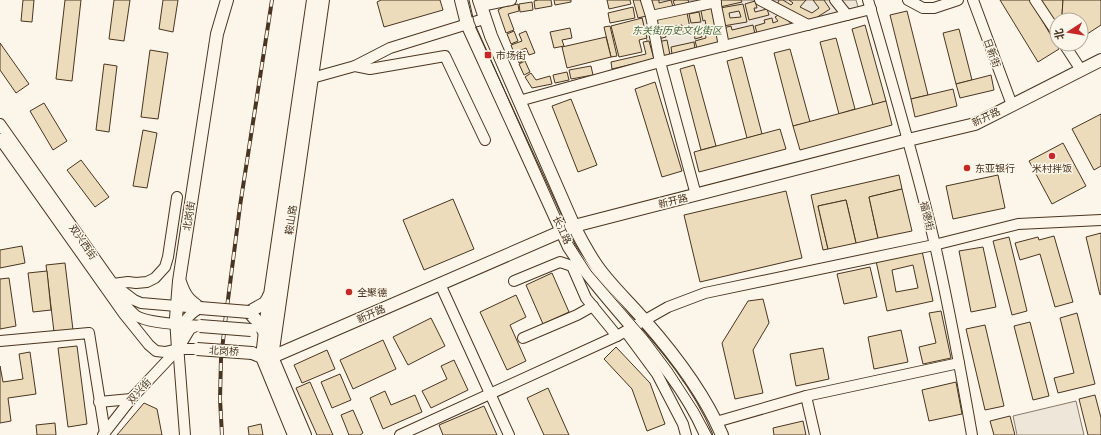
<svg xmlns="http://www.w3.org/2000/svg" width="1101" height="435" font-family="'PT Serif','Noto Sans SC',serif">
<rect width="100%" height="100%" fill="#fbf6e9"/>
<!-- green -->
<g fill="#ede6d9" stroke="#887966">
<polygon points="638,0 856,0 861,17 653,68"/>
<polygon points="1076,401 1084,435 1017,435 1013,416"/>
</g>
<!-- building -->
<g fill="#ecdcbc" stroke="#4a3520" fill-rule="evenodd">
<polygon points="23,0 34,0 32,22 21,21"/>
<polygon points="65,0 81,0 72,81 56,79"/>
<polygon points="114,0 130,0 124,41 109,39"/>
<polygon points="163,0 178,0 173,32 159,29"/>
<polygon points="381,0 440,0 443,10 384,27 377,2"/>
<polygon points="538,0 551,0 552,6 535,9 534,1"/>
<polygon points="554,0 571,0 571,2 555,5"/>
<polygon points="607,0 630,0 631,4 609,9"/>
<polygon points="633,0 641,0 646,16 638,18"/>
<polygon points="649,0 659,0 659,3 671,0 673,7 653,12"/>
<polygon points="676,0 688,0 689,3 675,6 673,1"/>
<polygon points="719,0 741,0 742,2 720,7"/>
<polygon points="779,0 783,0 791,5 793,3 789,0 806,0 800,7 812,13 819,8 813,0 824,0 830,9 811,21 777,5"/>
<polygon points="1000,0 1030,0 1059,49 1038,62"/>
<polygon points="1039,0 1063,0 1062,15 1065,20 1057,20 1057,28"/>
<polygon points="1063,0 1101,0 1101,25 1081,38 1081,20 1065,20 1062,15"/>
<polygon points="755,1 757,8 754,8 755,12 767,9 769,15 749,20 745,4"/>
<polygon points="532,2 533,10 520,12 519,4"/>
<polygon points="518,4 519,11 508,14 514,30 506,33 498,10 503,7"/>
<path d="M743,4L747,22L723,26L720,8ZM739,11L741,17L730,18L729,13Z"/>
<polygon points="633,7 635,18 610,23 608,13"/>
<polygon points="713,8 717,29 707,31 705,20 703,21 701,11"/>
<polygon points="907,11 928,95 911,99 890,15"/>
<polygon points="699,12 701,22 691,23 689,14"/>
<polygon points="687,13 691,33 683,34 682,25 664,28 666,37 658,39 654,20"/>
<polygon points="780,14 793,25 757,33 755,26 765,23 764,20 772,18 773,23 778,21 775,17"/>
<polygon points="642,18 647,38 639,40 642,52 619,57 611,26"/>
<polygon points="753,25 755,34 727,41 723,28 731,26 732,30"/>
<polygon points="865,25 886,101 873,105 852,29"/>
<polygon points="610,26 617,56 611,57 604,27"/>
<polygon points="570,28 572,38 562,40 564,46 554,48 550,32"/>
<polygon points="959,29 972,80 956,84 943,33"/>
<polygon points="716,30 719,43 697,48 695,41 706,38 705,32"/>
<polygon points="514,31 518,41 511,44 507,34"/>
<polygon points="526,31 535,53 529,55 526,48 514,53 511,45 522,41 519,34"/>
<polygon points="701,31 702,37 695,39 694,32"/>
<polygon points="606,37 611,57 567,68 562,47"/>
<polygon points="836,38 855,109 839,114 820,42"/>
<polygon points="667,40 670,55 662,57 658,42"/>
<polygon points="649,41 654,59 612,69 611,62 646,54 643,42"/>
<polygon points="694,42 695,49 672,54 671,47"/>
<polygon points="0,43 29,84 16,93 0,70"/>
<polygon points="790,49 810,122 793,126 774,53"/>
<polygon points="150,50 168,53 158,119 141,117"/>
<polygon points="522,51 525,60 519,63 515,53"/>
<polygon points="742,57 762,134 747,138 727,61"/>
<polygon points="525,61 530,72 524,75 519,64"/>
<polygon points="104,64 117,66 109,132 96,130"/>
<polygon points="694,65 716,146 701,150 680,69"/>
<polygon points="591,66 593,75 571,79 569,70"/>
<polygon points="567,72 569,80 555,83 553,75"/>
<polygon points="531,73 536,80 550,76 552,84 532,88 525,77"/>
<polygon points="991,75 994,90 960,98 956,84"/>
<polygon points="655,82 682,171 662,177 635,89"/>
<polygon points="953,89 957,106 915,117 911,99"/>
<polygon points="571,99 597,165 578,172 552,106"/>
<polygon points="886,101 892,125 800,150 793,126"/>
<polygon points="44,103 67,141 53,150 30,111"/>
<polygon points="1101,114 1101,166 1094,170 1072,129"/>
<polygon points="780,129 786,149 699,172 694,152"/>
<polygon points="143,130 157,133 147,188 133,186"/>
<polygon points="1063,143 1086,186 1052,204 1029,161"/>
<polygon points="81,160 109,197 95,207 67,170"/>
<polygon points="899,175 902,189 869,197 878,238 856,243 846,200 818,206 828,249 823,250 811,195"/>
<polygon points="998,175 1005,208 953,219 946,186"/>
<polygon points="902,189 912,231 878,238 869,197"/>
<polygon points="786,191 802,258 700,282 684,215"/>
<polygon points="453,199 474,249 424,270 403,220"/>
<polygon points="846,200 856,243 828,249 818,206"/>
<polygon points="1101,233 1101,294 1100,295 1086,237"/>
<polygon points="1054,236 1073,302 1055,307 1040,254 1020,260 1015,243 1038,237 1039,240"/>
<polygon points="1009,237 1027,311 1012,315 993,241"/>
<polygon points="22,246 25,263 0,268 0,250"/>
<polygon points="983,247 996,307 971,312 959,251"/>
<path d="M922,251L933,301L887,311L876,261ZM913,265L918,288L896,292L892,270Z"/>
<polygon points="65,263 73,330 54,332 46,265"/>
<polygon points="870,267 877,297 844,304 837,274"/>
<polygon points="47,271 51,310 33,312 28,273"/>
<polygon points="552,273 569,312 543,324 526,285"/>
<polygon points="9,278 16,326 0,329 0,279"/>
<polygon points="516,295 526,317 510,325 526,361 507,370 480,312"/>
<polygon points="763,299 769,323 753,350 763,393 735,399 722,343 748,301"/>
<polygon points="941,311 951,358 923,364 919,347 936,343 929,313"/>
<polygon points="1077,313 1095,384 1058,393 1054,378 1074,373 1060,318"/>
<polygon points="431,318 445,346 408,365 393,337"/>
<polygon points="1030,322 1049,396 1033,400 1014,326"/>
<polygon points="985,325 1004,406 985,410 966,329"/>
<polygon points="901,330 908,362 874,369 868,337"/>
<polygon points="383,340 396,369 353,389 340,360"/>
<polygon points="77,346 87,424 68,427 58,348"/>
<polygon points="616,347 650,383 665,424 647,431 632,389 604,359"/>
<polygon points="823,348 829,379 796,386 790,354"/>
<polygon points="327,350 335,369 302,383 294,365"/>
<polygon points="30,352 36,394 8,398 11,421 0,423 0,366 3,382 23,379 19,354"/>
<polygon points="454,360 468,390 431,408 422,391 447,379 441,366"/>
<polygon points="340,374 351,400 332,408 321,382"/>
<polygon points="310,382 333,435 317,435 296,388"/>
<polygon points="956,382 962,414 929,421 922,390"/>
<polygon points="548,388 569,435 544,435 527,398"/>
<polygon points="385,391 391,405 415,395 422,412 383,429 370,398"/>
<polygon points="1095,395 1101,418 1101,435 1088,435 1079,399"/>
<polygon points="144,403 157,409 162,435 117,435"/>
<polygon points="484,406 497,435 443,435 439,425"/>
<polygon points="353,410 363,433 360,435 349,435 341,415"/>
<polygon points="1010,416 1015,435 994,435 990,421"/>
<polygon points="803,421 806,435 774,435 773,428"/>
<polygon points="55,423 56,435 37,435 36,425"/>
<polygon points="261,424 263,435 249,435 248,427"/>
</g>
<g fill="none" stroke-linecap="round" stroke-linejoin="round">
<!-- minor casing -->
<g stroke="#4a3520" stroke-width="12">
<g id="minor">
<polyline points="646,0 651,16 660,62 696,195"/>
<polyline points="715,0 724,46"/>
<polyline points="760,0 808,25"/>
<polyline points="835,0 847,15"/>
<path d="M868,0C891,81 916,163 935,245C949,308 961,372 972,435"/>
<polyline points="908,0 923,8 934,8 958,0"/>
<polyline points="973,0 1012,105"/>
<polyline points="1035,0 1057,33"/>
<polyline points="481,6 511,0"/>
<polyline points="651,16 716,2"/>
<polyline points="1064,44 1081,70"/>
<polyline points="355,66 390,48 474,22 484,19"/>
<polyline points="312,78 355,66 370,69 445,56 485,140"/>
<polyline points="519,101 660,62 871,9"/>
<polyline points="0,124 113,284 134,300 141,303 200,308"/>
<polyline points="0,139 124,314 149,345 156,351 165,352 178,349 197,349"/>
<path d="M177,197L168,257L165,267L155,278L147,282L136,283L128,282L113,284C119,295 125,307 135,315C147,324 184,324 200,326"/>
<polyline points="514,281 560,262 572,266 586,298 617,336"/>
<polyline points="440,284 509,435"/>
<path d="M181,330C184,319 191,313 200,308"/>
<polyline points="626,332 657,374 683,424 686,435"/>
<polyline points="523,338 577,315 593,306"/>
<polyline points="0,341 89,333 105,433"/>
<polyline points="178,345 185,435"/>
<polyline points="806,396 815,435"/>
<polyline points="99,402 131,399"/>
<polyline points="716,422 806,396 959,363"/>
<polyline points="103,435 131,399 178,349 190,329 196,326"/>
<polyline points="400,435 617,336 668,307 705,293 934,245 1018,224 1101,220"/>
</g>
</g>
<!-- major casing -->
<g stroke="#4a3520" stroke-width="14">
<g id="major">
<path d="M461,0L467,24L569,247C611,312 675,362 706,435"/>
<path d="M479,0L491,36L574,226C581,240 588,253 597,266C611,286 629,302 645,321C675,355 704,393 722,435"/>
<path d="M180,282C185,296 188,300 200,308"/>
<polyline points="269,296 262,357 294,435"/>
<polyline points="265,333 258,322 249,312 265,303 270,295 313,0"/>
<polyline points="178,349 176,318 179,281 217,34 227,0"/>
<polyline points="252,353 262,357 272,357 574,226 908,140 975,124 1101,60"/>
<polyline points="305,435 272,357 323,0"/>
</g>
</g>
<!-- minor -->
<use href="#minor" stroke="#fbf6e9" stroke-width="10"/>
<!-- major -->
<use href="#major" stroke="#fbf6e9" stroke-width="12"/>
<!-- tram -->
<polyline stroke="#4a3520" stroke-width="1" points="469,0 474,22 571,240 591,271 648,337 672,369 698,409 712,435"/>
<!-- rail casing -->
<g stroke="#4a3520" stroke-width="4">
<polyline id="rail" points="222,435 220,399 221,359 225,323 240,206 272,0"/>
</g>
<!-- rail -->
<use href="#rail" stroke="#fbf6e9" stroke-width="2.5" stroke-dasharray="8" stroke-linecap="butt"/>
<!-- major-bridge casing -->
<g stroke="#4a3520" stroke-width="14" stroke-linecap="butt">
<g id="major-bridge">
<polyline points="200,308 249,312"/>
<polyline points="200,326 251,330"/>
<polyline points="197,349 252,353"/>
</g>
</g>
<!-- major-bridge -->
<use href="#major-bridge" stroke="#fbf6e9" stroke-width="12"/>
</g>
<!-- markers -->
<g fill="#c62828" stroke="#fbf6e9" stroke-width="1.5">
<rect x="484" y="51" width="8" height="8" rx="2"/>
<circle cx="1052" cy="156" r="4"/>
<circle cx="967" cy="168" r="4"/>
<circle cx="349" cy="292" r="4"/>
</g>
<g text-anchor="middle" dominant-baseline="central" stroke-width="3" stroke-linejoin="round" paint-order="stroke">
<!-- park labels -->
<g font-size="10" font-style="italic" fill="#436837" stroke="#fbf6e9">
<text x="677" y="30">东关街历史文化街区</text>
</g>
<!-- street labels -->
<g font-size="10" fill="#4a3520" stroke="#fbf6e9">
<text transform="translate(992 53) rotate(70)">日新街</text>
<text transform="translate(986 117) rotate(-25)">新开路</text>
<text transform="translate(673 201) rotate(-14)">新开路</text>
<text transform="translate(189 216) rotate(-81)">北岗街</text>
<text transform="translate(927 216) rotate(76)">福德街</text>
<text transform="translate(291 220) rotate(-82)">鞍山路</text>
<text transform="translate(562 230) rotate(65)">长江路</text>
<text transform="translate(83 242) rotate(55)">双兴西街</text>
<text transform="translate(371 314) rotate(-24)">新开路</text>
<text transform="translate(224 351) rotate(4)">北岗桥</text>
<text transform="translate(139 391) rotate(-48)">双兴街</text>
</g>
<!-- poi labels -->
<g font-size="10" fill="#4a3520" stroke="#fbf6e9" text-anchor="start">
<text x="496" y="55">市场街</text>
<text x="975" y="168">东亚银行</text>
<text x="1052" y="168" text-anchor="middle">米村拌饭</text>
<text x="357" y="292">全聚德</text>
</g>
</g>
<!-- north arrow -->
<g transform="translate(1069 32) rotate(258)"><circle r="19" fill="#fbf6e9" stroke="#b4a999"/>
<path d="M0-3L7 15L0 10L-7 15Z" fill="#c62828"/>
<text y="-6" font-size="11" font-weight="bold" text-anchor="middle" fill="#4a3520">北</text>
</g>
</svg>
